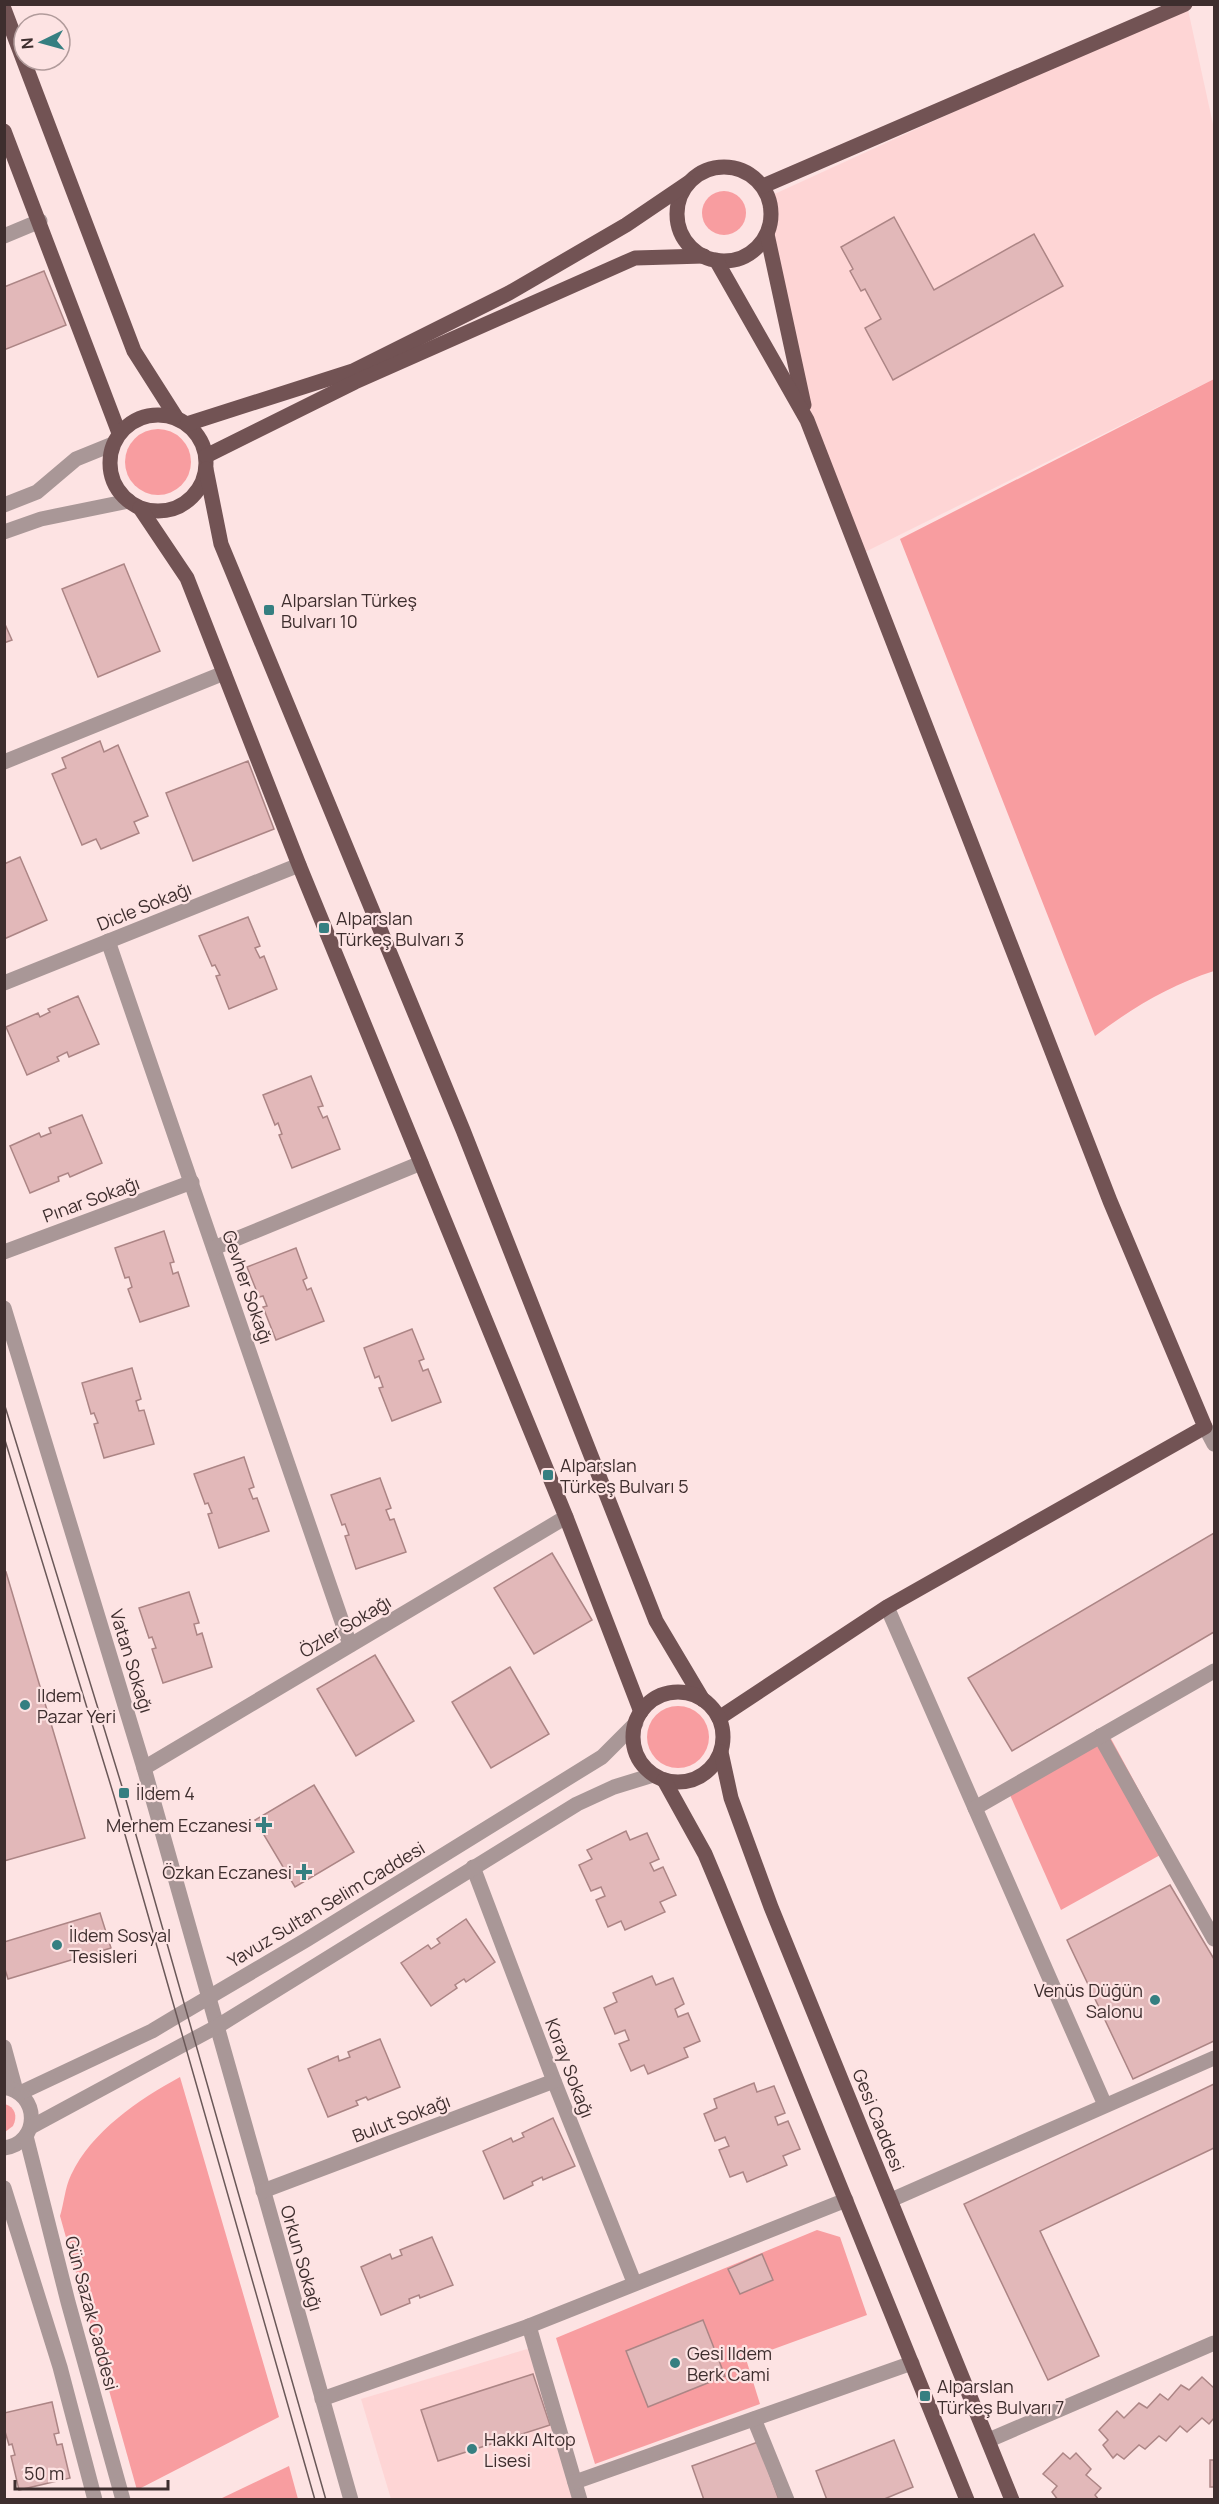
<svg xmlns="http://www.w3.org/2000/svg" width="1219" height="2504" font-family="Manrope,sans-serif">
<rect width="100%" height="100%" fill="#fde3e3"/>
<!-- built -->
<g fill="#fed5d5">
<polygon points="1187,5 1214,129 1214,379 859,555 807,420 768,197"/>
<polygon points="537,2346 584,2499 391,2499 361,2399"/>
</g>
<!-- green -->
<g fill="#f89da0">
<circle cx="724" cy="213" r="22"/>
<path d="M1214,379V971C1170,985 1132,1008 1095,1036L900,539Z"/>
<circle cx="158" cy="462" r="33"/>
<circle cx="678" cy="1737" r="31"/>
<polygon points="1109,1735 1171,1849 1061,1910 1010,1795"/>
<path d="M180,2077L279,2417L137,2490L60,2216C64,2203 65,2187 71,2175C92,2131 138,2100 180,2077Z"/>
<path d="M5,2104C15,2107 18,2116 13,2126L5,2132Z"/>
<polygon points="817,2230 840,2237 867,2315 746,2359 760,2404 595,2464 556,2338"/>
<polygon points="289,2466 298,2499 220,2499"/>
</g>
<!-- building -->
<g fill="#e2b8b9" stroke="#ac8585" stroke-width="1.5">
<polygon points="894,217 934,290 1034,234 1063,286 893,380 865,328 881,319 865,289 861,291 850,271 853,269 841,247"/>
<polygon points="44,271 66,325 4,350 4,287"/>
<polygon points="124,564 160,651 98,677 62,589"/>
<polygon points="4,622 12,640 4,643"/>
<polygon points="100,741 104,752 118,745 148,816 134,822 139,833 101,849 96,839 82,845 52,774 66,768 62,758"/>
<polygon points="248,761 274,829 193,861 166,793"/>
<polygon points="20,857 47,920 4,939 4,864"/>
<polygon points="248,917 260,946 255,948 260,958 264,956 277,989 229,1009 216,976 220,975 215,965 212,966 199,936"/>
<polygon points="78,996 99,1044 69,1057 67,1052 57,1057 59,1061 27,1075 6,1027 38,1013 40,1017 50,1012 48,1009"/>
<polygon points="311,1076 323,1106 318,1107 323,1118 327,1116 340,1149 292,1168 279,1135 282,1134 278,1123 275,1125 263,1095"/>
<polygon points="82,1115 102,1163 70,1177 68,1173 58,1177 59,1181 30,1193 10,1146 39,1133 41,1137 51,1133 49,1128"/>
<polygon points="164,1231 174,1262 170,1263 173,1274 178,1272 189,1306 140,1322 128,1289 132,1287 129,1277 125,1278 115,1248"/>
<polygon points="296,1248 307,1278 303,1280 307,1290 311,1288 324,1321 276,1340 263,1307 267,1306 263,1296 259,1297 247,1267"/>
<polygon points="412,1329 424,1359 419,1361 423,1371 428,1369 441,1402 392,1421 379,1388 383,1387 379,1376 375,1378 364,1348"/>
<polygon points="132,1368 141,1399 136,1401 139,1411 144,1410 154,1444 104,1458 94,1424 98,1423 94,1413 91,1414 82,1383"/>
<polygon points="244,1457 254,1487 249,1489 253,1499 257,1498 269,1531 219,1548 208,1514 212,1513 208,1503 205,1504 194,1474"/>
<polygon points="380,1478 391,1508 386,1510 390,1520 394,1519 406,1552 356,1569 345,1536 349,1535 345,1524 342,1525 331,1495"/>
<polygon points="1214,1533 1214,1632 1012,1751 968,1678"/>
<polygon points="552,1553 592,1620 534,1654 494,1588"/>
<polygon points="6,1572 85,1838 4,1861 4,1573"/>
<polygon points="189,1592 199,1623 194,1624 197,1635 202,1633 212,1667 163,1683 152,1649 156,1648 152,1637 149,1638 139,1608"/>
<polygon points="375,1655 414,1721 356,1756 317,1689"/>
<polygon points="510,1667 549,1734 491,1768 452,1702"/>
<polygon points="314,1785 354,1852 295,1887 255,1820"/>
<polygon points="626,1831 630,1840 647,1833 659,1859 650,1863 654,1871 663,1867 676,1895 660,1902 665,1912 625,1930 621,1921 608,1927 596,1900 605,1896 601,1887 591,1891 579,1865 592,1859 587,1850"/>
<polygon points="1170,1885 1214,1959 1214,2041 1133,2079 1067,1940"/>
<polygon points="100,1913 111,1948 8,1979 4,1966 4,1942"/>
<polygon points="466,1919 495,1962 466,1982 464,1979 455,1985 457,1988 431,2006 401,1963 428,1945 431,1949 440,1943 437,1939"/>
<polygon points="652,1976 656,1985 673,1978 684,2004 675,2009 678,2017 688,2013 700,2041 684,2048 688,2057 648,2074 644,2065 631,2071 619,2044 629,2040 625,2030 615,2034 604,2008 617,2002 613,1993"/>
<polygon points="380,2039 400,2087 368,2100 366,2097 356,2101 358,2105 328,2117 308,2069 338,2056 339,2061 350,2057 348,2052"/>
<polygon points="754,2083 757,2092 774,2086 785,2113 775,2117 778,2125 788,2121 800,2149 783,2156 787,2165 747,2182 743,2172 730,2177 719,2150 729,2146 725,2137 715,2141 704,2114 717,2108 714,2099"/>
<polygon points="1214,2084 1214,2148 1040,2231 1099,2356 1048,2380 964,2204"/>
<polygon points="553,2118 575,2166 543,2180 542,2177 532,2182 533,2185 504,2199 483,2151 511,2138 513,2142 524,2137 522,2133"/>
<polygon points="432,2237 453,2285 420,2298 419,2295 409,2299 410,2303 381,2315 361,2267 390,2254 392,2259 402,2255 400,2250"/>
<polygon points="762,2254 773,2280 740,2294 728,2269"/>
<polygon points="703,2320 725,2376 648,2407 626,2351"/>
<polygon points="533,2374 550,2425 438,2461 421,2410"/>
<polygon points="1202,2377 1214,2388 1214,2418 1209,2424 1202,2418 1187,2432 1180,2426 1166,2441 1159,2436 1145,2449 1139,2445 1124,2459 1117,2454 1113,2458 1103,2445 1108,2440 1099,2430 1117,2411 1124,2418 1139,2403 1147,2408 1160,2394 1168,2400 1181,2385 1189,2390"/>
<polygon points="52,2402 59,2433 54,2434 57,2445 62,2444 70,2478 19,2490 11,2456 15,2455 12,2444 9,2445 4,2428 4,2413"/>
<polygon points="894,2440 913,2487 882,2500 827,2500 816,2471"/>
<polygon points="758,2442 779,2500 704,2500 692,2466"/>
<polygon points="1063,2453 1070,2459 1076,2453 1091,2469 1086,2475 1101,2488 1095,2495 1099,2500 1058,2500 1052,2492 1057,2486 1043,2474"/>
<rect x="1210" y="2460" width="4" height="27"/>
</g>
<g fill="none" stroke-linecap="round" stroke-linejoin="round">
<!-- minor -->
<g stroke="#a99797" stroke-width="15">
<polyline points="4,236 40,221"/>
<polyline points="4,505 37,492 76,459 113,444"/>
<polyline points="4,532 41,519 129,501"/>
<polyline points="4,762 224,673"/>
<polyline points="108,941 350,1645"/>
<polyline points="4,983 299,865"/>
<polyline points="214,1248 421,1163"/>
<polyline points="4,1252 192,1182"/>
<polyline points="4,1308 144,1768 351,2500"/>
<polyline points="1205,1427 1214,1444"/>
<polyline points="887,1607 1105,2105"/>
<polyline points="1100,1736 1214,1939"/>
<polyline points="144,1768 566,1517"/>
<polyline points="975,1808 1214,1671"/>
<polyline points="473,1867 554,2081 634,2282"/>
<polyline points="4,2047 16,2091"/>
<path d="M4,2087C40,2093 41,2143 4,2148"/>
<polyline points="20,2093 152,2031 177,2016 306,1940 602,1757 636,1723"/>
<polyline points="31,2127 218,2026 577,1804 614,1787 653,1775"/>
<polyline points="26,2136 68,2302 123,2500"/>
<polyline points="4,2188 60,2367 95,2500"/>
<polyline points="263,2191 554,2081"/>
<polyline points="891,2200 1214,2058"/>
<polyline points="529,2326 580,2500"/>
<polyline points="322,2399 529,2326 846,2200"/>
<polyline points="754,2419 787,2500"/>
<polyline points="989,2440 1214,2343"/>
<polyline points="575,2482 912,2363"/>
</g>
<!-- major -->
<g stroke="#725354" stroke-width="15">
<polyline points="4,9 134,351 176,417"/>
<polyline points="4,131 119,433"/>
<circle cx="724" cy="214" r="47"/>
<polyline points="763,186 1185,4"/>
<polyline points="767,234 804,405"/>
<polyline points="716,260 807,420 1110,1201 1205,1427 887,1607 719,1718"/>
<circle cx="158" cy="463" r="48"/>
<polyline points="187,424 353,371 509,293 626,225 688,183"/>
<polyline points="206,456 355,382 635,258 704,256"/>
<polyline points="206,469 221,544 463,1130 656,1621 703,1700"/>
<polyline points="140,508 187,578 299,865 566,1517 641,1712"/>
<circle cx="678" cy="1737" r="45"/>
<polyline points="721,1752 731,1798 771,1907 1012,2500"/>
<polyline points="664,1780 705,1854 718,1885 967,2500"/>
</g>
<!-- tram -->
<g stroke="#6a5858" stroke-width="1.5">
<polyline points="4,1403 124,1793 326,2500"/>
<polyline points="4,1437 114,1796 315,2500"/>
</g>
</g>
<!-- markers -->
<g fill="#367f81" stroke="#fde3e3" stroke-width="2">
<rect x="263" y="604" width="12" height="12" rx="3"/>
<rect x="318" y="922" width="12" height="12" rx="3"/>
<rect x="542" y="1469" width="12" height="12" rx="3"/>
<circle cx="25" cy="1705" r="6"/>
<rect x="118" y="1787" width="12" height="12" rx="3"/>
<path d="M261 1816h6v6h6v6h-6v6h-6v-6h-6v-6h6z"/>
<path d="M301 1863h6v6h6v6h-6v6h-6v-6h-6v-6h6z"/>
<circle cx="57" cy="1945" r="6"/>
<circle cx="1155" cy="2000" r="6"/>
<circle cx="675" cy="2363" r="6"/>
<rect x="919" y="2390" width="12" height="12" rx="3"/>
<circle cx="472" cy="2449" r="6"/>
</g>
<g text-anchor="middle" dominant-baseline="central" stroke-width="4.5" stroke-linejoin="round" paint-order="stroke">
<!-- poi labels -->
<g font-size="18" fill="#3e2e2e" stroke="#fde3e3" text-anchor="start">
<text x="281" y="600">Alparslan Türkeş<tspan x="281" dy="21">Bulvarı 10</tspan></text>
<text x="336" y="918">Alparslan<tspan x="336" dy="21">Türkeş Bulvarı 3</tspan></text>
<text x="560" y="1465">Alparslan<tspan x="560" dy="21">Türkeş Bulvarı 5</tspan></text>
<text x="37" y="1695">Ildem<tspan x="37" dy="21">Pazar Yeri</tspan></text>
<text x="136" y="1793">İldem 4</text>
<text x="252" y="1825" text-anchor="end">Merhem Eczanesi</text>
<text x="292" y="1872" text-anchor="end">Özkan Eczanesi</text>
<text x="69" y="1935">İldem Sosyal<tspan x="69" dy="21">Tesisleri</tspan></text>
<text x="1143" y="1990" text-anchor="end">Venüs Düğün<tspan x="1143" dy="21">Salonu</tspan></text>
<text x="687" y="2353">Gesi Ildem<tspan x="687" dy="21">Berk Cami</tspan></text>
<text x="937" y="2386">Alparslan<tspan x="937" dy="21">Türkeş Bulvarı 7</tspan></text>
<text x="484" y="2439">Hakkı Altop<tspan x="484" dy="21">Lisesi</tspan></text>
</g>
<!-- street labels -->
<g font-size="18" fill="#3e2e2e" stroke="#fde3e3">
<text transform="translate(144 906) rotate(-22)">Dicle Sokağı</text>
<text transform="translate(91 1199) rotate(-20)">Pınar Sokağı</text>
<text transform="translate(248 1287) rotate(71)">Gevher Sokağı</text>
<text transform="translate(345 1626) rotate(-31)">Özler Sokağı</text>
<text transform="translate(132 1661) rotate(73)">Vatan Sokağı</text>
<text transform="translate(326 1904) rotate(-31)">Yavuz Sultan Selim Caddesi</text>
<text transform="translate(570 2068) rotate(69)">Koray Sokağı</text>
<text transform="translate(401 2118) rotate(-21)">Bulut Sokağı</text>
<text transform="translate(879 2120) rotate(68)">Gesi Caddesi</text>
<text transform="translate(302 2258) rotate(74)">Orkun Sokağı</text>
<text transform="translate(92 2313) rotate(75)">Gün Sazak Caddesi</text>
</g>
</g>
<!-- border -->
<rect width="1219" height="2504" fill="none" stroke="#3e2e2e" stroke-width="12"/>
<!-- north arrow -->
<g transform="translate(42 42) rotate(265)"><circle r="28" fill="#fde3e3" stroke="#b19b9b" stroke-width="1.5"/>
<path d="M0-4.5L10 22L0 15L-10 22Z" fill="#367f81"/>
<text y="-9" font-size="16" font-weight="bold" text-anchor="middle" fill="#3e2e2e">N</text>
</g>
<!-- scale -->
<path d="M15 2480v9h153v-9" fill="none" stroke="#3e2e2e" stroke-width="3"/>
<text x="24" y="2480" font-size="18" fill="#3e2e2e" stroke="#fde3e3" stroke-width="4.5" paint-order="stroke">50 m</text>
</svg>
